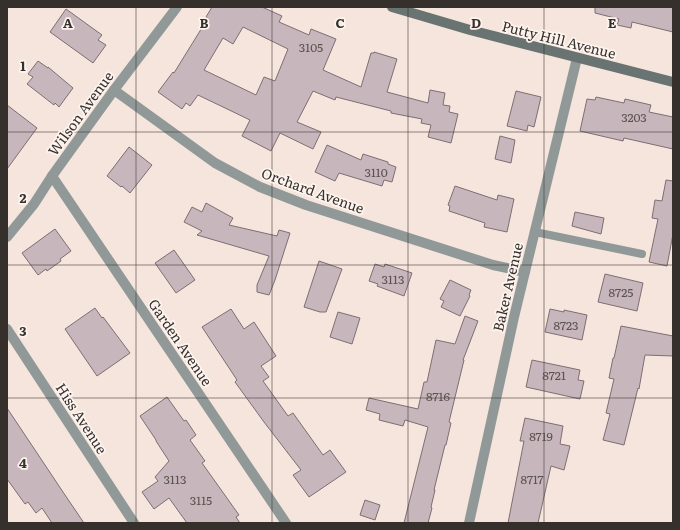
<svg xmlns="http://www.w3.org/2000/svg" width="680" height="530" font-family="Literata,serif">
<rect width="100%" height="100%" fill="#f5e5dc"/>
<!-- building -->
<g fill="#c7b6bc" stroke="#7e6e74" fill-rule="evenodd">
<path d="M212,7H262L282,16L279,22L309,35L311,29L336,39L323,70L361,87L371,53H374V52L397,59L387,92L428,103L430,90L445,93L443,105L450,106L449,112L458,114L451,143L428,137L431,125L421,123L422,119L391,113V111L336,97L335,100L313,91L297,122L321,132L313,149L280,133L271,151L242,136L250,120L198,95L190,106L186,103L182,109L158,92L173,72L174,73L208,18L206,17ZM243,27L288,49L275,81L264,77L256,95L204,70L223,38L233,44Z"/>
<polygon points="595,7 673,7 673,32 632,22 631,28 617,25 619,19 595,13"/>
<polygon points="66,9 102,35 98,40 106,45 93,63 50,32"/>
<polygon points="38,61 48,68 48,67 73,88 59,107 55,103 54,105 27,84 33,77 28,74"/>
<polygon points="516,91 541,97 534,127 528,125 527,131 507,126"/>
<polygon points="596,97 624,103 625,99 651,105 649,112 673,117 673,149 624,138 623,141 580,131 587,99 595,100"/>
<polygon points="7,105 37,128 7,169"/>
<polygon points="500,136 515,140 511,163 495,159"/>
<polygon points="327,145 361,160 363,154 388,162 388,164 396,167 392,182 384,180 382,186 339,173 335,181 315,172"/>
<polygon points="129,147 152,165 130,193 122,186 121,187 107,176"/>
<polygon points="666,180 673,181 673,234 667,266 649,262 658,219 652,218 655,200 662,201"/>
<polygon points="455,186 497,200 498,195 514,199 507,232 484,227 485,223 449,211 450,206 448,205"/>
<polygon points="206,203 233,218 229,225 277,236 279,230 290,233 275,280 269,295 257,292 257,285 269,256 197,235 202,231 184,222 192,207 202,212"/>
<polygon points="575,212 604,218 601,234 572,226"/>
<polygon points="55,229 71,251 60,259 61,261 47,271 46,269 38,275 22,253"/>
<polygon points="174,250 195,280 176,293 155,263"/>
<polygon points="319,261 342,269 326,312 320,312 304,307"/>
<polygon points="375,264 384,267 385,264 412,273 404,296 377,286 378,284 369,281"/>
<polygon points="605,274 643,283 637,311 598,302"/>
<polygon points="450,280 471,290 469,295 470,296 460,316 441,307 444,301 440,299"/>
<polygon points="95,308 102,318 103,317 130,353 97,376 65,329"/>
<polygon points="231,309 244,329 254,322 276,356 261,366 269,377 263,381 288,416 293,413 323,455 330,450 346,472 309,497 293,475 301,470 264,422 235,382 237,380 202,327"/>
<polygon points="550,309 564,312 564,310 587,315 582,340 545,332"/>
<polygon points="338,312 360,318 352,344 330,337"/>
<polygon points="465,316 478,321 463,360 464,360 449,422 451,423 446,445 445,445 434,490 435,490 431,507 432,508 428,523 404,523 428,427 405,420 403,426 379,420 380,414 366,410 369,398 418,409 424,382 427,382 436,340 455,344"/>
<polygon points="621,326 673,336 673,356 645,355 639,389 638,388 624,445 603,440 610,414 606,413 614,379 609,378 613,358 614,358"/>
<polygon points="532,360 580,370 578,380 584,381 580,399 526,387"/>
<polygon points="167,397 184,421 186,420 196,435 190,440 205,461 202,463 239,515 236,517 240,523 187,523 169,498 154,509 142,492 158,481 155,477 169,461 156,441 156,440 140,416"/>
<polygon points="7,408 65,495 84,523 52,523 42,508 36,513 28,502 25,504 7,479"/>
<polygon points="525,418 563,426 560,444 570,446 564,470 551,466 538,523 508,523 524,441 520,441"/>
<polygon points="365,500 380,505 375,520 360,515"/>
</g>
<g fill="none" stroke-linecap="round" stroke-linejoin="round">
<!-- lane -->
<polyline stroke="#919998" stroke-width="8" points="535,232 642,254"/>
<!-- street -->
<g stroke="#919998" stroke-width="10">
<polyline points="114,90 215,163 260,187 306,205 493,265 525,272"/>
<polyline points="52,176 286,523"/>
<polyline points="7,237 34,204 52,176 114,90 177,7"/>
<polyline points="7,329 134,523"/>
<polyline points="469,523 514,317 577,58"/>
</g>
<!-- secondary -->
<polyline stroke="#687372" stroke-width="10" points="392,7 470,30 673,82"/>
</g>
<!-- grid -->
<path fill="none" stroke="#36302c" stroke-width="1" stroke-opacity="0.55" d="M136,7V523M272,7V523M408,7V523M544,7V523M7,132H673M7,265H673M7,398H673"/>
<g text-anchor="middle" dominant-baseline="central" stroke-width="3.5" stroke-linejoin="round" paint-order="stroke">
<!-- number labels -->
<g font-size="12" fill="#5a5250">
<text x="311" y="47">3105</text>
<text x="634" y="117">3203</text>
<text x="376" y="172">3110</text>
<text x="393" y="279">3113</text>
<text x="621" y="292">8725</text>
<text x="566" y="325">8723</text>
<text x="554" y="375">8721</text>
<text x="438" y="396">8716</text>
<text x="541" y="436">8719</text>
<text x="175" y="479">3113</text>
<text x="532" y="479">8717</text>
<text x="201" y="500">3115</text>
</g>
<!-- street labels -->
<g font-size="14" fill="#36302c" stroke="#fef4ef">
<text transform="translate(559 39) rotate(14)">Putty Hill Avenue</text>
<text transform="translate(80 113) rotate(-54)">Wilson Avenue</text>
<text transform="translate(313 190) rotate(20)">Orchard Avenue</text>
<text transform="translate(507 287) rotate(-77)">Baker Avenue</text>
<text transform="translate(181 342) rotate(56)">Garden Avenue</text>
<text transform="translate(82 418) rotate(57)">Hiss Avenue</text>
</g>
</g>
<g font-size="13" text-anchor="middle" font-weight="bold" fill="#36302c" stroke="#fef4ef" stroke-width="3.5" stroke-linejoin="round" paint-order="stroke">
<text x="68" y="28">A</text>
<text x="204" y="28">B</text>
<text x="340" y="28">C</text>
<text x="476" y="28">D</text>
<text x="612" y="28">E</text>
<text x="23" y="71">1</text>
<text x="23" y="203">2</text>
<text x="23" y="336">3</text>
<text x="23" y="468">4</text>
</g>
<!-- border -->
<rect width="680" height="530" fill="none" stroke="#36302c" stroke-width="16"/>
</svg>
